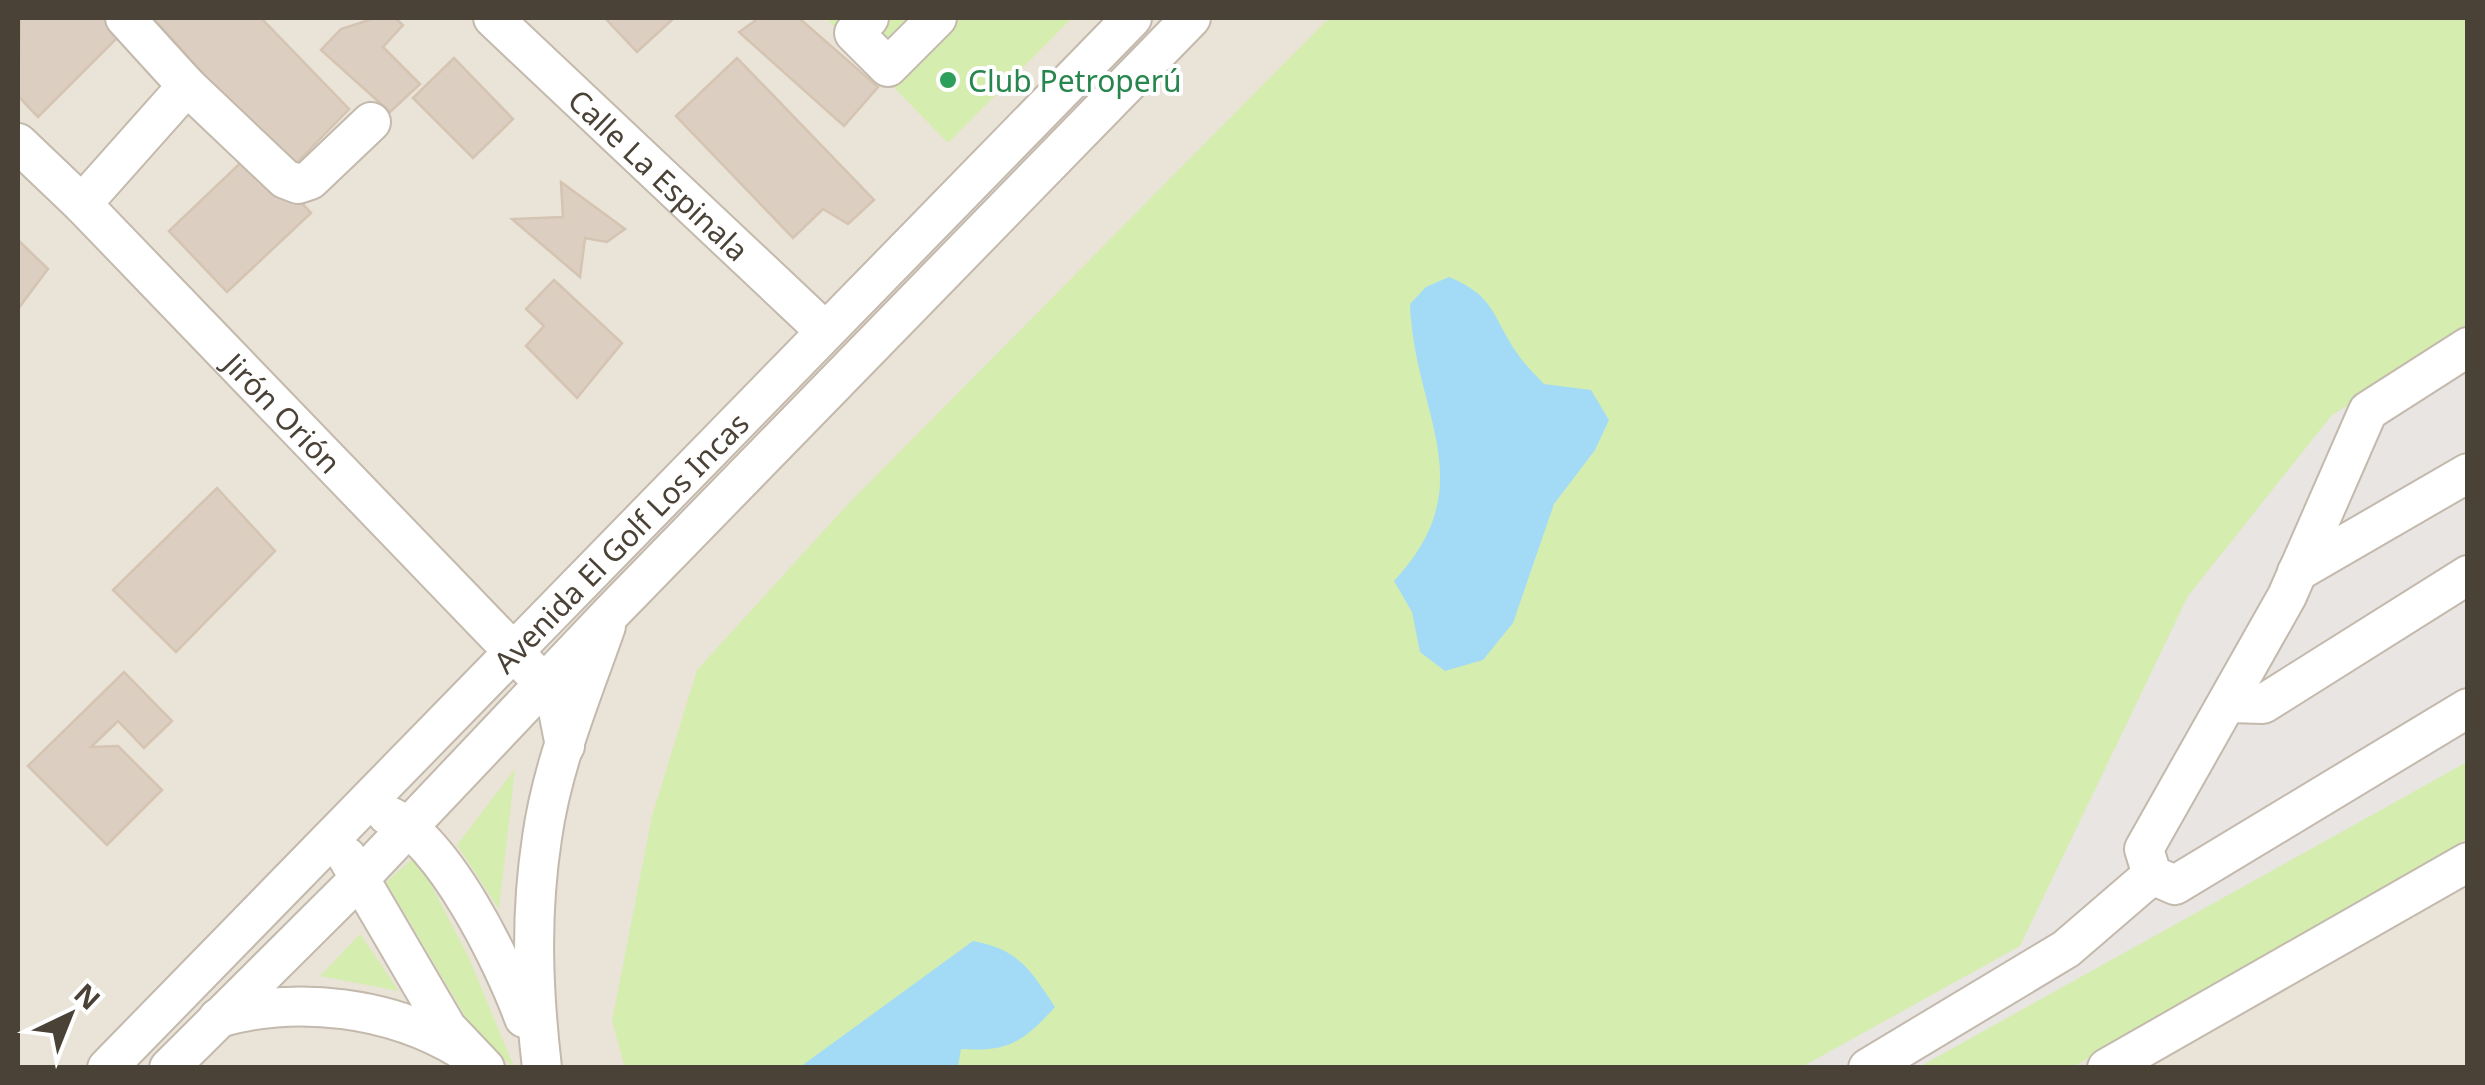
<svg xmlns="http://www.w3.org/2000/svg" width="2485" height="1085" font-family="'Noto Sans',sans-serif">
<rect width="100%" height="100%" fill="#f6f2ea"/>
<!-- residential -->
<rect fill="#eae3d8" x="18" y="18" width="2449" height="1049"/>
<!-- green -->
<g fill="#d6edb0">
<polygon points="826,18 1072,18 948,143"/>
<polygon points="1329,18 2467,18 2467,839 2073,1067 625,1068 612,1021 652,816 697,670 847,505"/>
<polygon points="515,769 499,909 457,845"/>
<polygon points="416,856 469,958 514,1067 478,1038 386,882"/>
<polygon points="360,934 399,991 320,976"/>
</g>
<!-- parking -->
<polygon fill="#e8e5e2" points="2467,333 2467,762 1919,1067 1800,1068 2020,946 2188,596 2332,415"/>
<!-- water -->
<g fill="#a3dbf6">
<path d="M1449,277C1495,296 1492,316 1517,353C1524,364 1535,374 1544,384L1591,390L1609,420L1595,450L1554,504L1513,623L1483,660L1445,671L1420,652L1412,612L1394,581C1485,483 1414,416 1410,304L1426,287Z"/>
<path d="M973,941C1018,949 1031,970 1055,1007C1023,1042 1009,1052 961,1049L958,1067H800Z"/>
</g>
<!-- building -->
<g fill="#dccfc1" stroke="#d4c4b1" stroke-width="2.5">
<polygon points="20,18 104,18 121,34 38,117 18,96"/>
<polygon points="153,18 261,18 349,109 290,170"/>
<polygon points="375,18 395,18 403,25 383,47 420,84 390,112 321,50 341,29"/>
<polygon points="605,18 674,18 637,52"/>
<polygon points="759,18 799,18 878,87 844,126 739,32"/>
<polygon points="454,58 513,119 473,158 413,98"/>
<polygon points="737,58 874,200 848,224 823,209 793,238 676,116"/>
<polygon points="253,151 311,213 227,292 169,231"/>
<polygon points="561,182 625,229 607,242 585,238 580,277 512,219 563,217"/>
<polygon points="18,240 48,269 18,309"/>
<polygon points="554,280 622,343 577,398 526,346 544,326 526,309"/>
<polygon points="217,488 275,551 176,652 113,590"/>
<polygon points="124,672 172,721 144,748 118,721 91,747 118,746 162,790 107,845 28,766"/>
</g>
<g fill="none" stroke-linecap="round" stroke-linejoin="round">
<!-- minor casing -->
<g stroke="#c3b9ac" stroke-width="42">
<g id="minor">
<polyline points="125,18 187,86"/>
<path id="s1" d="M493,18L825,331"/>
<polyline points="869,18 854,33 888,67 937,18"/>
<path id="s2" d="M18,143L82,204L555,695L565,746"/>
<polyline points="82,204 187,86 285,179 298,184 310,180 371,122"/>
<polyline points="2468,347 2368,411 2287,596 2144,849 2152,875 2175,885 2468,708"/>
<polyline points="2297,572 2468,473"/>
<polyline points="2229,703 2263,704 2468,575"/>
<path d="M387,815C443,837 504,963 524,1018"/>
<polyline points="347,857 447,1028 485,1068"/>
<path d="M218,1018C298,995 391,1007 462,1050"/>
<path id="s3" d="M107,1068L1132,18"/>
<polyline points="169,1068 359,879 611,613 1191,18"/>
<path d="M542,1068C533,990 530,916 542,838C552,765 582,695 606,626"/>
<polyline points="1868,1068 2066,949 2152,875"/>
<polyline points="2107,1068 2468,862"/>
</g>
</g>
<!-- minor -->
<use href="#minor" stroke="#fff" stroke-width="38"/>
</g>
<!-- markers -->
<circle fill="#2e9e5b" stroke="#fff" stroke-width="4" cx="948" cy="80" r="10"/>
<g text-anchor="middle" dominant-baseline="central" stroke-width="8" stroke-linejoin="round" paint-order="stroke">
<!-- leisure labels -->
<g font-size="30" fill="#27864d" stroke="#fff" text-anchor="start">
<text x="968" y="80">Club Petroperú</text>
</g>
<!-- street labels -->
<g font-size="30" fill="#4b4237" stroke="#fff">
<text stroke="none"><textPath href="#s1" startOffset="228">Calle La Espinala</textPath></text>
<text stroke="none"><textPath href="#s2" startOffset="378">Jirón Orión</textPath></text>
<text stroke="none"><textPath href="#s3" startOffset="735">Avenida El Golf Los Incas</textPath></text>
</g>
</g>
<!-- border -->
<rect width="2485" height="1085" fill="none" stroke="#4b4237" stroke-width="40"/>
<!-- north arrow -->
<g transform="translate(70 1015) rotate(43)" stroke="#ffffff" stroke-width="8" paint-order="stroke">
<path d="M0-8L18 38L0 25L-18 38Z" fill="#4b4237"/>
<text y="-15" font-size="28" font-weight="bold" text-anchor="middle" fill="#4b4237">N</text>
</g>
</svg>
